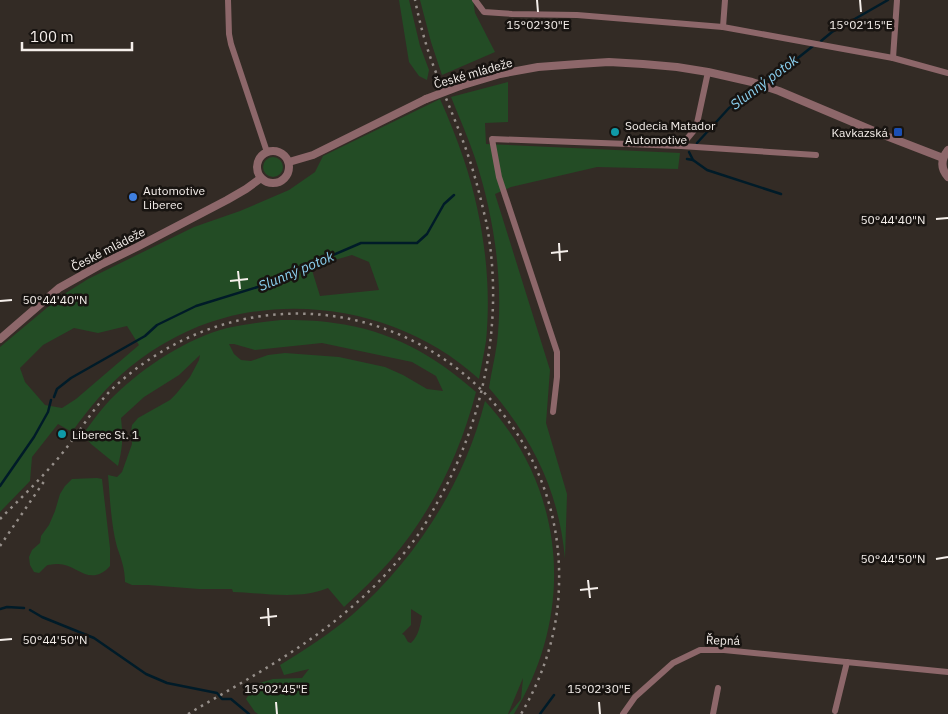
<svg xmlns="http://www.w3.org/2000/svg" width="948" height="714" font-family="'IBM Plex Sans',sans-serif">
<rect width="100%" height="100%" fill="#332b25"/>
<!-- green -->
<g fill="#234c25" fill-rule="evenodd">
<polygon points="399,0 409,0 420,46 429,70 427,80 419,76 409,62"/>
<polygon points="420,0 473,0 475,13 495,52 442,75 431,42"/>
<path d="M508,82V122L485,123L486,144L680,153L678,169L597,167L511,187L495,194L550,370L546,423L567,494L565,559C559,491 533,439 489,388C491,373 495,358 497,343C504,282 494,216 475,158C468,137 459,117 451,97Z"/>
<path d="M440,99C449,119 457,139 464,160C483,217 492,281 486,341C484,354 481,367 479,379C412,317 311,294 224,318C190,327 157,345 130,367C107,386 89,408 72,432L58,424L32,457L30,481L0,512V347L61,296L88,279L194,227L240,211L289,190L315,172L323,156ZM352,255L369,262L379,290L320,296L311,267ZM127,326L139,345L76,399L62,408L45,405L25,382L20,368L43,345L74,328L98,333Z"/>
<circle cx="273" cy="167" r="10"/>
<path d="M281,320C298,320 316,320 334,323C390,330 434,355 476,392C460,454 432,512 390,561C376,577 360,592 344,607L328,588C300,600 264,593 233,592L232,589H199L148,585H132L125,582C125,569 121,558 117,547C111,525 110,498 108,475L117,477L122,472L132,444L131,432L132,425L138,418L170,400L176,394L190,377L199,360L200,355L179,375L144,397L121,418C123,438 123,446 118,466L91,444L83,434C93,421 103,406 115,395C145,366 186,339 227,328C245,324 263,322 281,320ZM322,343L412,362L436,376L443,391L427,389L403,375L385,367L339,357L285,353L268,355L251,361L241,360L234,354L229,344H234L255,350Z"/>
<path d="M485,401C566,489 576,612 514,714H509L521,699L523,678L508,714H258L255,712L246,699L256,684L273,679L302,678L309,669L284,675L280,665C305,650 329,634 352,615C416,559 464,484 485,401ZM411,609L422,616C420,626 419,635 411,643L408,642L404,635L402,634L411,625Z"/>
<path d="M97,478L102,479L110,548V566C89,589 76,562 56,564C55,564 48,565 48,565C45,566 42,571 39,573L34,572L30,565L29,557L32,550L40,543L41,536L49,525L55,511L60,494L65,486L72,479Z"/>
</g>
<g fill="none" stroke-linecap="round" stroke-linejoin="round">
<!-- stream -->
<g stroke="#001b28" stroke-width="2.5">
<polyline points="821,41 832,32 888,0"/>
<polyline points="765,84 813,46"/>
<polyline points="697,143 729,108 761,87"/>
<polyline points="687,159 693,160 689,152"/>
<polyline points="693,160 707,170 781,194"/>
<polyline points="54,397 57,389 71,378 145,336 157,325 196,306 261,286 361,243 417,243 427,234 444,204 454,195"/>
<polyline points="0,486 34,437 48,412 51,400"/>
<polyline points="0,609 7,607 24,608"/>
<polyline points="30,610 42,617 94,638 146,674 167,683 217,693 222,699 231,699 249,714"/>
<polyline points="540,714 554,695"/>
</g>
<!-- minor -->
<g stroke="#8d676a" stroke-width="6">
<polyline points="228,0 229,34 231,44 267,152"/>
<polyline points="475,0 484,12 512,14 577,15 723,27 893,58 948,73"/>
<polyline points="723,27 725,0"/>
<polyline points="893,58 897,0"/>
<polyline points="708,72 696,128 681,146 816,155"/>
<polyline points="553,412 557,377 557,352 499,177 492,139 681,146"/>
<polyline points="835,711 847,662"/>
<polyline points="623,714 635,697 673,663 700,650 724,650 948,672"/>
<polyline points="713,714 718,688"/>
</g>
<!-- tertiary -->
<g stroke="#8d676a" stroke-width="8">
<polyline points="460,86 500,74 538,67 578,64 609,62 643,64 677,67 708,72 752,82 779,91 881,134 943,158"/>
<path d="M948,150C941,159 940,168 948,177"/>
<circle cx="273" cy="167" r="16"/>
<polyline points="289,162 313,155 426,99"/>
<polyline points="0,339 59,288 100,265 137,247 227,200 246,189 261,178"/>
</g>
<!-- rail -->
<g stroke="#968f8a" stroke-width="2.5" stroke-dasharray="2.5 5" stroke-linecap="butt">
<path d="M0,519C22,497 45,475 64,451C80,431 93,409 110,391C137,365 170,344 204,331C380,264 565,399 559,585C558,631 544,675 521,714"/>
<polyline points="0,546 45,480"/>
<path d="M188,714C242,682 299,652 347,611C371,591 393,568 412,543C422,530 430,516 437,503C485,419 505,316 486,221C481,200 476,179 469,158C459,128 446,100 435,70C426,47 420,24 415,0"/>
</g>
<!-- tertiary-bridge -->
<polyline stroke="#8d676a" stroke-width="8" points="426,99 460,86"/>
</g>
<!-- ticks -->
<path fill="none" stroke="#f5efeb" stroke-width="2" d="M537,0L538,12M860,0L861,12M936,219L948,218M559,243L560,261M551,253L568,251M238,271L240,289M230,281L248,279M0,301L12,300M936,559L948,557M588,580L590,598M580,590L598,588M268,608L269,626M260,618L277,616M0,640L12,639M276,702L277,714M599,702L600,714"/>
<!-- markers -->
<g fill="#0f9aa8" stroke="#181411" stroke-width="2">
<circle cx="615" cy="132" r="5"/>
<circle cx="62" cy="434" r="5"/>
</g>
<rect fill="#1a4fb4" stroke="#181411" stroke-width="2" x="893" y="127" width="10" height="10" rx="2.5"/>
<circle fill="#3f7fe0" stroke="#181411" stroke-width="2" cx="133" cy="197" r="5"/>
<g text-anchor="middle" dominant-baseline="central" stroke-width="5" stroke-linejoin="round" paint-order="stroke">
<!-- street labels -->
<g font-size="12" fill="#f5efeb" stroke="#181411">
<text transform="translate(473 73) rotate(-16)">České mládeže</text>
<text transform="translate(108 249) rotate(-27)">České mládeže</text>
<text transform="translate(723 640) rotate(2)">Řepná</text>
</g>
<!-- poi labels -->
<g font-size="12" fill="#f5efeb" stroke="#181411" text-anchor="start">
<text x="625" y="125">Sodecia Matador<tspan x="625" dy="14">Automotive</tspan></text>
<text x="888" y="132" text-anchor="end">Kavkazská</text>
<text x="143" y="190">Automotive<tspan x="143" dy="14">Liberec</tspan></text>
<text x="72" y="434">Liberec St. 1</text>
</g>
<!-- water labels -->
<g font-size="14" font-style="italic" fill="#8cd2f2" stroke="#181411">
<text transform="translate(764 82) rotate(-37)">Slunný potok</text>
<text transform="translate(296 271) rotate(-23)">Slunný potok</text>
</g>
</g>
<g font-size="12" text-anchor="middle" fill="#f5efeb" stroke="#181411" stroke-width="5" stroke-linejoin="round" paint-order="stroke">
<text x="538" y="29">15°02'30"E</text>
<text x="861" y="29">15°02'15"E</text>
<text x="893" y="224">50°44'40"N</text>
<text x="55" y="304">50°44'40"N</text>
<text x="893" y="563">50°44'50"N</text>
<text x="55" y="644">50°44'50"N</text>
<text x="276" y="693">15°02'45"E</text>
<text x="599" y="693">15°02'30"E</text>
</g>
<!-- scale -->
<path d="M22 42v8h110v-8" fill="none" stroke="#f5efeb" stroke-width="2.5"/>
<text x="30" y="42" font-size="15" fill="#f5efeb" stroke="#181411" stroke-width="4" paint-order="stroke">100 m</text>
</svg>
